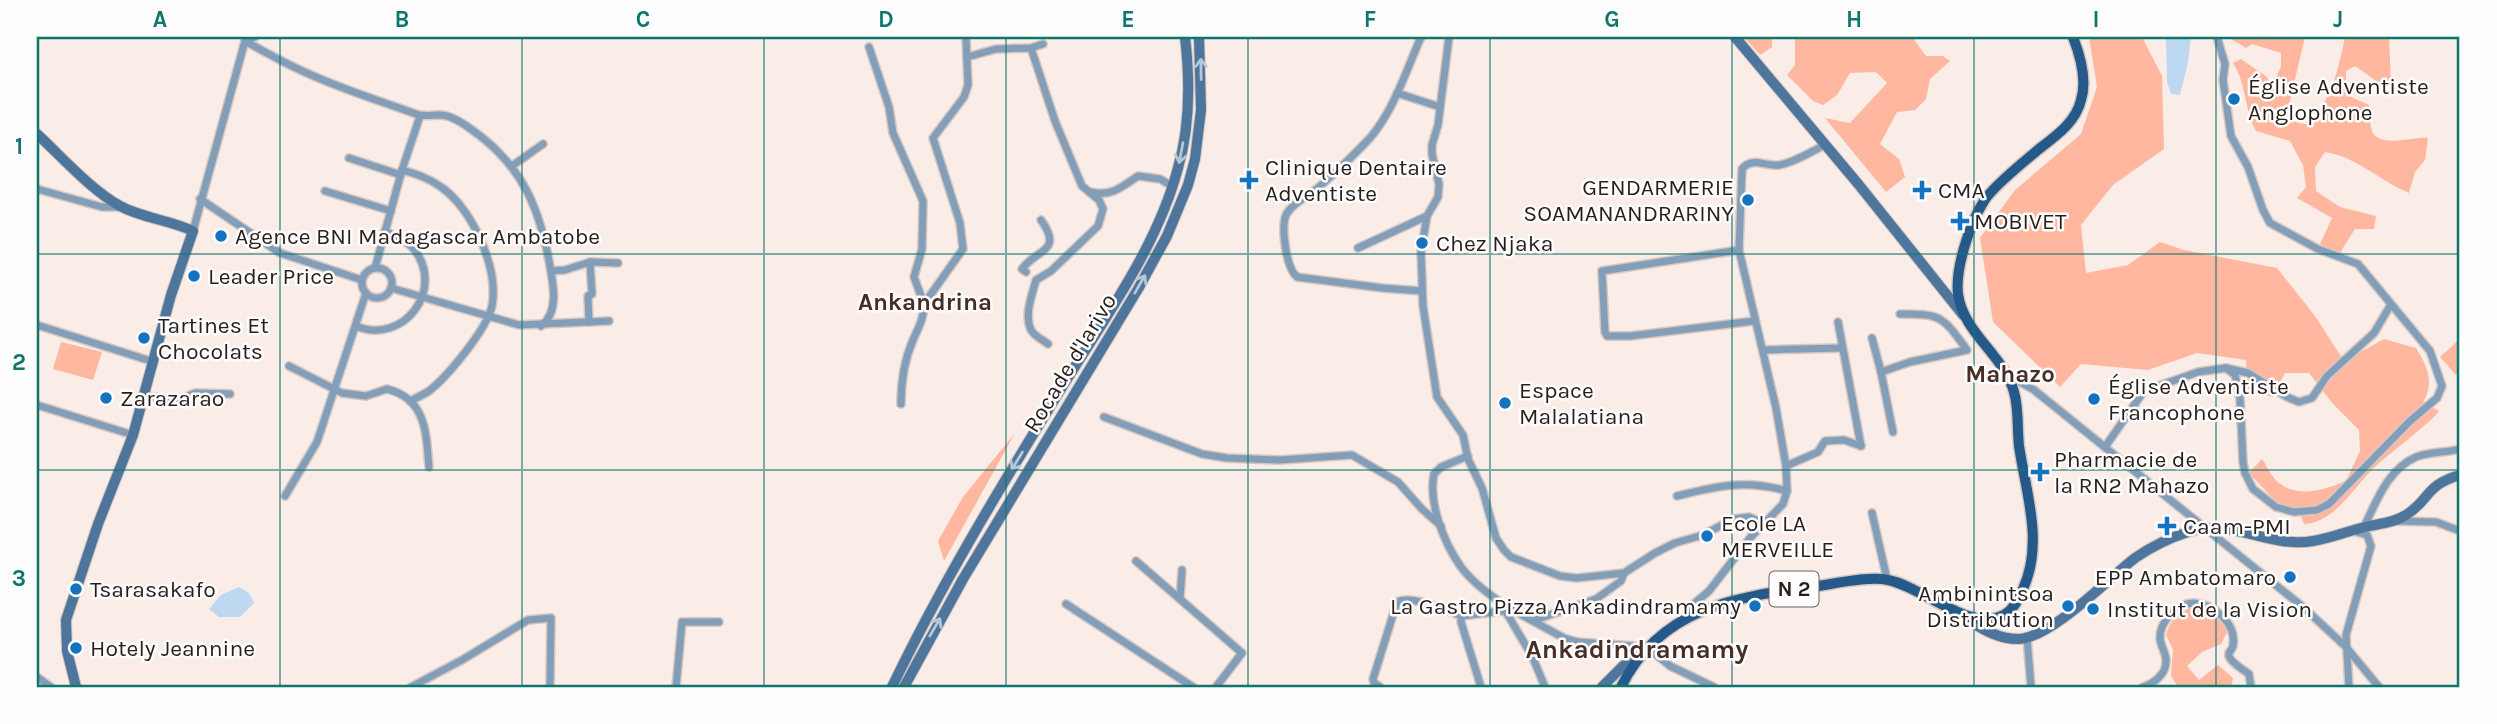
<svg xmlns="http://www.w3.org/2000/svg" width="2497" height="724" font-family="Karla,sans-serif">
<rect width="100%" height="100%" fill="#faece7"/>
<!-- green -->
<g fill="#ffb79f">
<polygon points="1744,37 1772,37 1772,47 1760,55"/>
<polygon points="1795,37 1915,37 1915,41 1926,56 1943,56 1950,61 1930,79 1926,99 1915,110 1897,112 1880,144 1899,159 1905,177 1886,192 1825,118 1850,123 1887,83 1876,72 1850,73 1837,95 1823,105 1813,101 1787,75 1795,65"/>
<path d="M2089,37H2142L2162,76L2164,149L2113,185L2081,225L2086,273L2128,265L2160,242L2184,250L2277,268L2315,316L2344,361L2384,339L2416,348C2427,366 2435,382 2423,402L2439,411L2432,419C2414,435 2395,449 2378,464C2355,484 2337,522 2304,524L2299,511L2275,501L2249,473L2262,459C2267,466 2272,478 2279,483C2299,499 2326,489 2346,481L2360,451L2359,430L2333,404L2309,373H2285L2273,397L2248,391L2246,360L2197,353L2148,370L2081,364L2060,387L1993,322L1980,238L2015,190L2081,134L2097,87Z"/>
<path d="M2231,37H2305L2289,105L2291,121L2310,125C2333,93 2337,75 2345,37H2389L2391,84L2382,85L2355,66L2346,71V84L2351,97L2369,105C2370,113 2369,126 2373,133C2382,148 2414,136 2428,138L2425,160L2415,172L2409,193C2380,181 2357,157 2325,152L2315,167L2316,191L2340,207L2376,216L2374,229H2355L2338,256L2320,244L2332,218L2297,198L2306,187L2303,165L2290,141L2256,131C2244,109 2247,85 2233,63L2241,59L2267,77L2272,88L2281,66V53L2252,44L2246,48L2231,39Z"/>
<polygon points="2460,339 2460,371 2456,375 2440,357"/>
<polygon points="61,342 102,352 93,380 53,369"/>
<polygon points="1015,433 944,561 938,541 963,497"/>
<path d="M2193,606C2210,611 2219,615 2227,632L2221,644L2202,652L2187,666L2199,680L2218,665L2233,678L2231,687H2178L2171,676L2173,650L2166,635C2171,620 2177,612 2193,606Z"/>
</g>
<!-- water -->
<g fill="#bed8f2">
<polygon points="2166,37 2191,37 2188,62 2180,95 2171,94 2167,82"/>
<polygon points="239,587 249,593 254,603 240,617 219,617 209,609 221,595"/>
</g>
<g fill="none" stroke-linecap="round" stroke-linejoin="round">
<!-- street casing -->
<g stroke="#d5c7c2" stroke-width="10">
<g id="street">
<path d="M1421,37C1406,71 1394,110 1370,138C1354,155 1336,172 1319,187C1310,195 1291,204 1286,215C1281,228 1286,268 1297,277L1382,288L1422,291"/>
<polyline points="1449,37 1438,125 1432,145 1432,154 1439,184 1438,197 1427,216 1421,252 1423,306 1437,397 1463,435 1468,459 1482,488 1496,538 1504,550 1511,557 1560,576 1577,578 1624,573"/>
<polyline points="2217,37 2225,64 2223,80 2231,136 2248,167 2263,210 2270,223 2318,249 2358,264 2430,351 2442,386 2437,398 2410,421 2329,504 2317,510 2294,512 2276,507 2253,489 2245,473 2243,462 2240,398 2235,375 2226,368"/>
<path d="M245,41C268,54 291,67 316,77C348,91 383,102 416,114C426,118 437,113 447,116C459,119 469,128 479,135C523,169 539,208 549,261C553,282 560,312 541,326"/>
<polyline points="245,41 255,37"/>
<polyline points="869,47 889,107 893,133 923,201 922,249 914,277 924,304 963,249 960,223 933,138 964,97 968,85 966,37"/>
<path d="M1031,48L1055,121L1082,186L1099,200L1103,209L1098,226L1051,271L1036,280C1032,295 1024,315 1031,330C1034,336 1043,340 1048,344"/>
<polyline points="967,57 996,49 1031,48 1043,44"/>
<polyline points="1397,93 1440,107"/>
<polyline points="349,158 401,175"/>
<polyline points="512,166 543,144"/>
<path d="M402,170C416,174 429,178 441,187C472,208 499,268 492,306C487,329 448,376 429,391C423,395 416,398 410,401"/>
<polyline points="37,189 102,207 121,207"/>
<polyline points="325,191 391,211"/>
<path d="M1091,192C1111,197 1122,187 1138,176L1160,179L1172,186"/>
<polyline points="200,199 280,253 362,280"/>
<polyline points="193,231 245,41"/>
<polyline points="1358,248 1427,216"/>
<polyline points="1739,250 1602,271 1605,332 1607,336 1630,336 1754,321"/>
<polyline points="375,268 402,170 420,116"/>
<circle cx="377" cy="283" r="15"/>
<polyline points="551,271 565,270 590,262 618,263"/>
<path d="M1026,272L1022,269C1036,249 1064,252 1041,220"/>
<polyline points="391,288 519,325 609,321"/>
<polyline points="589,322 588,296 592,294 590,262"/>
<polyline points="1838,322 1861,446"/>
<polyline points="37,325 154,362"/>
<path d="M356,326C403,346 447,289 413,248C406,240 394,236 385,231"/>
<polyline points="1872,338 1881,372 1893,432"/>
<polyline points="1763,350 1842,348"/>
<path d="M289,366L342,393L366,396L387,389C427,399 426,434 429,467"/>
<path d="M1881,372L1910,362L1967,350C1942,316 1942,314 1900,314"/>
<polyline points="2008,375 2034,390 2303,607 2345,646 2379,687"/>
<polyline points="144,396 179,400 195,393 230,394"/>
<path d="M901,404C901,382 904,361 913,340C920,324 923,321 924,304"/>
<polyline points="37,405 133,435"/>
<polyline points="1104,417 1202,454 1227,458 1280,460 1352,455 1398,482 1422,509 1441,526"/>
<polyline points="2105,447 2144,391 2198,372 2226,368 2248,373 2287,397 2299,402 2312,398 2327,376 2374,333 2390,306"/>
<path d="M1468,456L1441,467L1434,474C1428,503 1444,543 1461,567C1473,583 1490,595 1507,607L1506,612L1532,656L1545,687"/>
<polyline points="1786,466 1818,452 1825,441 1844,440 1861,446"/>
<polyline points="285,496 317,442 366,293"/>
<path d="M1677,496C1717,486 1746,479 1787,491"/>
<polyline points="1872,513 1887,579"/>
<polyline points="2396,521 2436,522 2460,531"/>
<path d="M2364,527C2376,502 2388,469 2416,457C2430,451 2446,453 2460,449"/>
<polyline points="1136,561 1242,653 1216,687"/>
<polyline points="1180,599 1182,570"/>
<polyline points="1066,604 1193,687"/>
<path d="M1690,616V607L1709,591L1750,538L1783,504L1787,491L1786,466L1776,408L1739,250L1742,169C1752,156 1766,167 1779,165C1794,163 1812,151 1825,145"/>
<polyline points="1535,620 1596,599 1621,581 1624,573 1655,553 1675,543 1703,535 1733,519 1749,517 1765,524"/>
<polyline points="2027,637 2031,687"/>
<polyline points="37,677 51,687"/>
<polyline points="411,687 462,660 528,620 551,618 550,687"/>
<polyline points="676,687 682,622 719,622"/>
<path d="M1380,687L1374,683L1373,679L1397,602C1412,594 1446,611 1462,616"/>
<polyline points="1481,687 1461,622 1462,616 1502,611 1507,607 1564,638 1578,642 1647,647 1670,666 1714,687"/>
<path d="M2143,687C2155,683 2167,673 2166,660C2166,653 2161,647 2160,639C2159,622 2177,603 2194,603C2214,604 2237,624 2233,646C2232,651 2228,651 2229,656C2231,663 2244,670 2249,674L2251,687"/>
<polyline points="2349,687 2346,635 2371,546 2367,535 2353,531"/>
</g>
</g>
<!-- secondary casing -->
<g stroke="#d5c7c2" stroke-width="12">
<g id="secondary">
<polyline points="1735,37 1859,185 1963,315"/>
<path d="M37,134C62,157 91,190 120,206C142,218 170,220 193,231L171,295L133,435L98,524L66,620L67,651L76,687"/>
<path d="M1965,617C1979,628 1998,639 2018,639C2050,639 2108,579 2135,558C2151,547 2169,538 2188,532C2231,517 2270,549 2313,541C2331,538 2348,531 2365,527C2378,524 2394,523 2406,515C2430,500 2425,485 2460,475"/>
<path d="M892,687C940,587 998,491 1056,397C1100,324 1156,251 1178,168C1190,127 1190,80 1185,37"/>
<polyline points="904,687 963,579 1138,289 1167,236 1188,185 1195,159 1201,110 1199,37"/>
<polyline points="1602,687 1623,666 1638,657"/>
</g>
</g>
<!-- primary casing -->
<g stroke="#d5c7c2" stroke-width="13">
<path id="primary" d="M1621,687C1661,606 1737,597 1818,586C1838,583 1870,576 1888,580C1924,587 1969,633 2004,615C2014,609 2018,600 2023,589C2044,543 2026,493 2019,446C2017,428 2019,409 2014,392C2004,355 1963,333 1958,294C1955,268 1970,223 1984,201C1993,186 2025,161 2039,149C2056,136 2076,122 2081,100C2087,81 2080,55 2073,37"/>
</g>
<!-- street -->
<use href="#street" stroke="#839eb9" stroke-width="7"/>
<!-- secondary -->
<use href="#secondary" stroke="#4e769d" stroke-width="10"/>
<!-- primary -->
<use href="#primary" stroke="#255989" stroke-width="10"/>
</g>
<!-- one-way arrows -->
<defs><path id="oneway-shaft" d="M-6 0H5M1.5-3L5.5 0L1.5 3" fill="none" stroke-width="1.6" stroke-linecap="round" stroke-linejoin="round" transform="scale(1.75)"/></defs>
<g stroke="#b7c7d7">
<use href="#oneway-shaft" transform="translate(1201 69) rotate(-91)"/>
<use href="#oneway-shaft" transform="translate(1181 153) rotate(101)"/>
<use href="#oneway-shaft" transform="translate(1140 284) rotate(-60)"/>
<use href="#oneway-shaft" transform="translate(1017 461) rotate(121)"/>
<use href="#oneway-shaft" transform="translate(935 627) rotate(-60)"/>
</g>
<!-- grid -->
<path fill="none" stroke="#0f766e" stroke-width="2" stroke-opacity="0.55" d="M280,37V687M522,37V687M764,37V687M1006,37V687M1248,37V687M1490,37V687M1732,37V687M1974,37V687M2216,37V687M37,254H2460M37,470H2460"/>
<!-- markers -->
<g fill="#1373c0" stroke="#fdfdfd" stroke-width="2.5">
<circle cx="2234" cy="99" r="7"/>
<path d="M1245.5 169.5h7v7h7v7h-7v7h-7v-7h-7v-7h7z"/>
<path d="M1918.5 179.5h7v7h7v7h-7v7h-7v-7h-7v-7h7z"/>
<circle cx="1748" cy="200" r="7"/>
<path d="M1956.5 210.5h7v7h7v7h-7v7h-7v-7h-7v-7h7z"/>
<circle cx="221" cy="236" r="7"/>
<circle cx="1422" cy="243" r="7"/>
<circle cx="194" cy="276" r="7"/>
<circle cx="144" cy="338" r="7"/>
<circle cx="106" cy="398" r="7"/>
<circle cx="2094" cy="399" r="7"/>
<circle cx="1505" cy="403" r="7"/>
<path d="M2036.5 461.5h7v7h7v7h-7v7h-7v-7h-7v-7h7z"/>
<path d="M2163.5 515.5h7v7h7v7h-7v7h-7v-7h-7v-7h7z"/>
<circle cx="1707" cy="536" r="7"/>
<circle cx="2290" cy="577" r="7"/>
<circle cx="76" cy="589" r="7"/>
<circle cx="1755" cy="606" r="7"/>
<circle cx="2068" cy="606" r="7"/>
<circle cx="2093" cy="609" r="7"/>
<circle cx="76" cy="648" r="7"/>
</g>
<g text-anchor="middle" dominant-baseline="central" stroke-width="5" stroke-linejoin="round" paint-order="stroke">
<!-- shield labels -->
<rect fill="#fdfdfd" stroke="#69615d" stroke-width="2" x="1769.5" y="571.5" width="49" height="35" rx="5"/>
<g font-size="21" font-weight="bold" fill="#2a1e19">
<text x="1794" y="589">N 2</text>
</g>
<!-- poi labels -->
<g font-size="23" fill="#2a1e19" stroke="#fdfdfd" text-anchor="start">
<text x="2248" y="86">Église Adventiste<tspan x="2248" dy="26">Anglophone</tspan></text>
<text x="1265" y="167">Clinique Dentaire<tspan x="1265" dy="26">Adventiste</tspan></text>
<text x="1734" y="187" text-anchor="end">GENDARMERIE<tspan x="1734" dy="26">SOAMANANDRARINY</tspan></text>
<text x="1938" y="190">CMA</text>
<text x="1974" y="221">MOBIVET</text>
<text x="235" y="236">Agence BNI Madagascar Ambatobe</text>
<text x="1436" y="243">Chez Njaka</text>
<text x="208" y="276">Leader Price</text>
<text x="158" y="325">Tartines Et<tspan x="158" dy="26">Chocolats</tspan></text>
<text x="2108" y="386">Église Adventiste<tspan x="2108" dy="26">Francophone</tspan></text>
<text x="1519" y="390">Espace<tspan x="1519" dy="26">Malalatiana</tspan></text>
<text x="120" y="398">Zarazarao</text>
<text x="2054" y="459">Pharmacie de<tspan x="2054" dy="26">la RN2 Mahazo</tspan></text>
<text x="1721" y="523">Ecole LA<tspan x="1721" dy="26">MERVEILLE</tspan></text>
<text x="2183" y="526">Caam-PMI</text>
<text x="2276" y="577" text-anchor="end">EPP Ambatomaro</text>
<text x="90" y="589">Tsarasakafo</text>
<text x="2054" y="593" text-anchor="end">Ambinintsoa<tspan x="2054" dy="26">Distribution</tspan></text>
<text x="1741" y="606" text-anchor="end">La Gastro Pizza Ankadindramamy</text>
<text x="2107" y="609">Institut de la Vision</text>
<text x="90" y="648">Hotely Jeannine</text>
</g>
<!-- street labels -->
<g font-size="23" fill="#2a1e19" stroke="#fdfdfd">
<text transform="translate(1070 363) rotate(-59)">Rocade d'Iarivo</text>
</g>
<!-- neighbourhood labels -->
<g font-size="24" font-weight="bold" fill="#482d24" stroke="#fdfdfd">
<text x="925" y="302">Ankandrina</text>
<text x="2010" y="374">Mahazo</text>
</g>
<!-- quarter labels -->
<g font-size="26" font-weight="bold" fill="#482d24" stroke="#fdfdfd">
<text x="1637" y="649">Ankadindramamy</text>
</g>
</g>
<!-- border -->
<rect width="2497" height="724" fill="none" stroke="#fdfdfd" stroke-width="77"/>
<rect x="38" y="38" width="2420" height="648" fill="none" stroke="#0f766e" stroke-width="2.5"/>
<g font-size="23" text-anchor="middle" font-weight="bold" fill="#0f766e">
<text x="160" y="27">A</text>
<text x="402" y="27">B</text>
<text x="643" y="27">C</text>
<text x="886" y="27">D</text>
<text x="1128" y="27">E</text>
<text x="1370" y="27">F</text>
<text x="1612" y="27">G</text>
<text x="1854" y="27">H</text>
<text x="2096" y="27">I</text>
<text x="2338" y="27">J</text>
<text x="19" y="154">1</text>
<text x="19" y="370">2</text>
<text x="19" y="586">3</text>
</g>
</svg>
